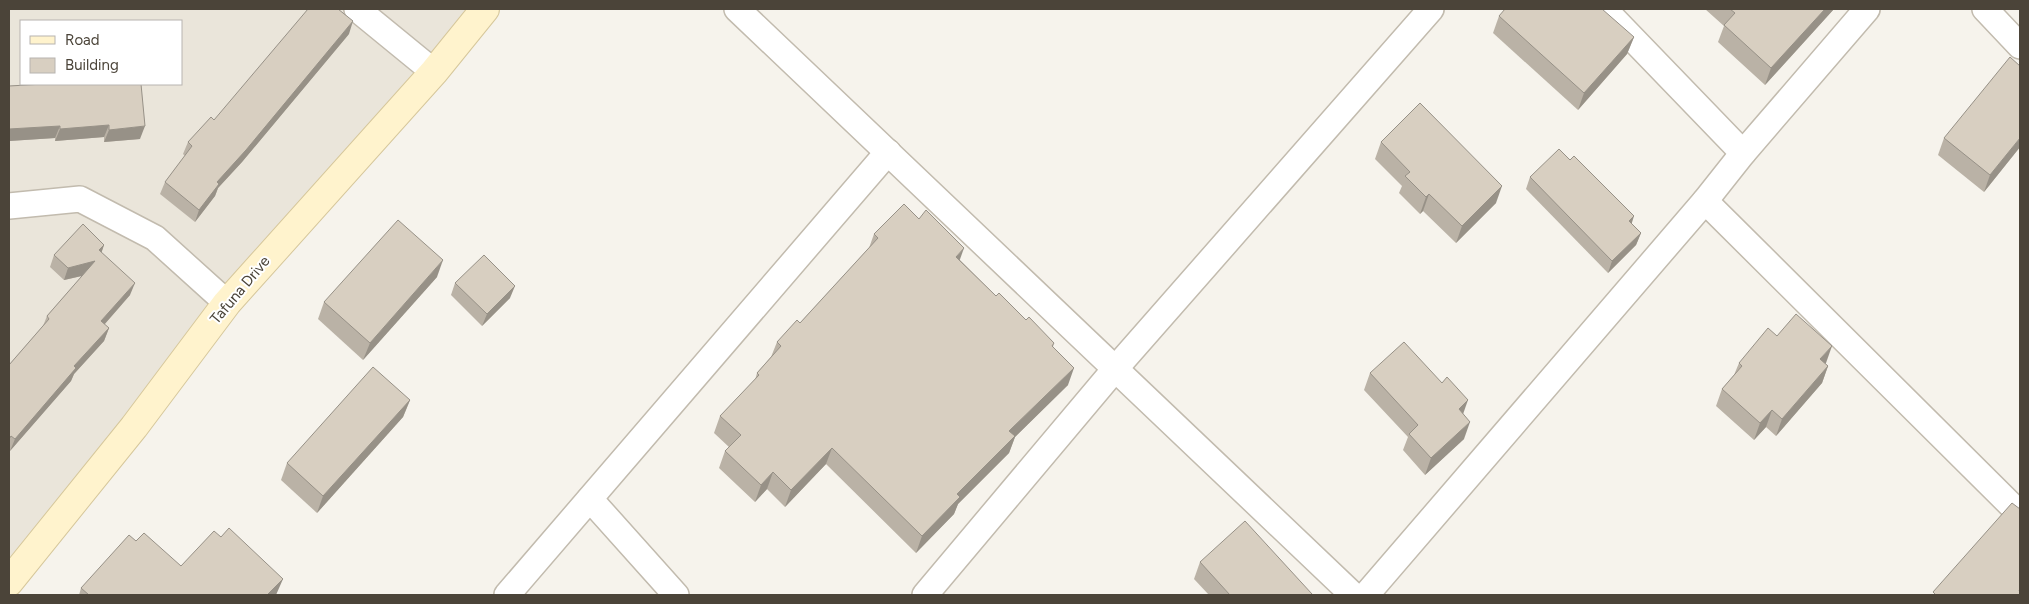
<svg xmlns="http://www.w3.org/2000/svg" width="2029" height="604" font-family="Figtree,sans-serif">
<rect width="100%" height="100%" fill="#f6f3ec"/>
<!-- residential -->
<path fill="#eae5da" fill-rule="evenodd" d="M9,9H476L9,576ZM21,21H181V84H21Z"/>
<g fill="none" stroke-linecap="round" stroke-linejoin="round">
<!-- minor casing -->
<g stroke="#c2bbae" stroke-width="28">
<g id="minor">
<polyline points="357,9 434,72"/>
<polyline points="737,9 1353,595"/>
<polyline points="1604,9 1743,153"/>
<polyline points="1985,9 2020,46"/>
<polyline points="1705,201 2020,514"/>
<polyline points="9,206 80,199 155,238 227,303"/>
<polyline points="590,499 676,595"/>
<polyline points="507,595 888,152"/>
<polyline points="925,595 1115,369 1431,9"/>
<polyline points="1366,595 1705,201 1743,153 1867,9"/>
</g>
</g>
<!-- secondary casing -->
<g stroke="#d6c79b" stroke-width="30">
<polyline id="secondary" points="9,582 134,427 227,303 434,72 485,9"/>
</g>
<!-- minor -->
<use href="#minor" stroke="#fff" stroke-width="25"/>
<!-- secondary -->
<use href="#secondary" stroke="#fff3cd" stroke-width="28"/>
</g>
<!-- wall -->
<g fill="#bab2a6">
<polygon points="1705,9 1834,9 1765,85 1718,42 1724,26"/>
<polygon points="1499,16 1634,37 1627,54 1578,110 1493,33"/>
<polygon points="349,34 242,162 218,188 215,196 195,222 160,194 165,182 185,156 183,154 188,142 214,120"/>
<polygon points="44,84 140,139 104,142 104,137 55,141 55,138 9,141 9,86"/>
<polygon points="1944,138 2020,147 1984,192 1938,155"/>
<polygon points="1381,142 1496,203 1456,243 1423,211 1420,214 1399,193 1402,186 1375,159"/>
<polygon points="1530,177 1631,223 1641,233 1636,245 1608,273 1526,189"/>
<polygon points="874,234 960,260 996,296 1054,343 1053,347 1068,385 1015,437 1009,453 958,504 954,514 916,553 826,464 785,507 767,489 755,502 719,468 725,451 729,447 714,433 720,416 755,380 757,373 771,357 777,342 800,323 869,248"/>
<polygon points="104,245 101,253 130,295 104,325 109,328 104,341 74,374 71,381 10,451 9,449 9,365 43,326 47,316 82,276 64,280 50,267 54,255"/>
<polygon points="437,277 363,360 318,319 324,302"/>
<polygon points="455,283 510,298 482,326 451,295"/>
<polygon points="1777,336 1826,363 1825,364 1828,366 1822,383 1776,436 1766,427 1754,440 1716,406 1722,389 1734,375 1739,363"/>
<polygon points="1370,373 1463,414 1464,439 1425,475 1403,450 1408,437 1364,390"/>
<polygon points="410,400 403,417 317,513 281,480 287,463"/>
<polygon points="136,541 181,566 276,595 79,595 81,588"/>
<polygon points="1200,562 1311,595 1209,595 1194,579"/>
</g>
<!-- shaded-wall -->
<g fill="#979187">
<polygon points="1825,9 1834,9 1765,85 1771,68"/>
<polygon points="353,21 349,34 242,162 218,188 215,196 195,222 199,210 217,182"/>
<polygon points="1634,37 1627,54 1578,110 1584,93"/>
<polygon points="109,125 104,137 55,141 60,129"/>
<polygon points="60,126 55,138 9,141 9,129"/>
<polygon points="145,126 140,139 104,142 109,130"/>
<polygon points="2020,138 2020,147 1984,192 1990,175"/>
<polygon points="1502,186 1496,203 1456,243 1462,226"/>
<polygon points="1429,194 1423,211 1420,214 1426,197"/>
<polygon points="1634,216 1630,229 1629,221"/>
<polygon points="1641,233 1636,245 1608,273 1612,261"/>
<polygon points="104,245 100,257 99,250"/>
<polygon points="964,248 958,265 956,257"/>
<polygon points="443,260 437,277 363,360 370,343"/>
<polygon points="95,261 90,274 64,280 68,268"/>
<polygon points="135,283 130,295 96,334 101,321"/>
<polygon points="515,286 510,298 482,326 487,314"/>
<polygon points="109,328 104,341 74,374 71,381 10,451 15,439 74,366"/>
<polygon points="1832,346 1826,363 1814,376 1820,359"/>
<polygon points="1828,366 1822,383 1776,436 1782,419"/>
<polygon points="1074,368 1068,385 1015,437 1009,453 958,504 954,514 916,553 922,536 1009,431"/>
<polygon points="410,400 403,417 317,513 323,496"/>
<polygon points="1468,400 1462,417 1459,409"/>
<polygon points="1772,410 1766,427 1754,440 1760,423"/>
<polygon points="1470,422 1464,439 1425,475 1431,458"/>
<polygon points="832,448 826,464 785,507 791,490"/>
<polygon points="773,472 767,489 755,502 761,485"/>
<polygon points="283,579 276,595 267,595"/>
</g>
<!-- building -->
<g fill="#d8cfc1" stroke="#979187">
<polygon points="308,9 338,9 353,21 246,150 217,182 219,184 199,210 165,182 192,146 188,142 211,117 214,120"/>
<polygon points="1505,9 1602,9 1634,37 1584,93 1499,16"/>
<polygon points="1730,9 1825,9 1771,68 1724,25 1735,13"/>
<polygon points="2010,57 2020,66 2020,138 1990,175 1944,138"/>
<polygon points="44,84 141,84 145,126 109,130 109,125 60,129 60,126 9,129 9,86"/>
<polygon points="1420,103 1502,186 1462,226 1429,194 1426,197 1405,176 1410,172 1381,142"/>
<polygon points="1559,149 1570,160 1574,156 1634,216 1629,221 1641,233 1612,261 1530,177"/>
<polygon points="904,204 919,219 926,210 964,248 956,257 996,296 999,293 1026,320 1029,317 1054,343 1052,346 1074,368 1009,431 1015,436 957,494 960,497 922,536 832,448 791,490 773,472 761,485 725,451 741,435 720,416 759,375 757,373 781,346 777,342 797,320 800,323 878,238 874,234"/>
<polygon points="398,220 443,260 370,343 324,302"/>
<polygon points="83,224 104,245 99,250 135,283 101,321 109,328 74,366 76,368 15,439 11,436 9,439 9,365 49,319 47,316 95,261 68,268 54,255"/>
<polygon points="484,255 515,286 487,314 455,283"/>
<polygon points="1796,314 1832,346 1820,359 1828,366 1782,419 1772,410 1760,423 1722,389 1742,366 1739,363 1768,328 1777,336"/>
<polygon points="1404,342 1442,383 1447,377 1468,400 1459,409 1470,422 1431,458 1409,434 1418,425 1370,373"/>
<polygon points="373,367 410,400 323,496 287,463"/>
<polygon points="2012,503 2020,509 2020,589 2019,591 2020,592 2020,595 1936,595 1933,592"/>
<polygon points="1245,521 1312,594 1310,595 1230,595 1200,562"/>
<polygon points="229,528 283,579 267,595 89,595 81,588 129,535 136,541 144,533 181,566 214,531 221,537"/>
</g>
<g text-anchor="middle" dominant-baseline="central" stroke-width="4" stroke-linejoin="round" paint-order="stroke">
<!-- street labels -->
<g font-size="15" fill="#4b4439" stroke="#fff">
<text transform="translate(240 290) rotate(-50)">Tafuna Drive</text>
</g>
</g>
<!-- border -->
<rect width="2029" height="604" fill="none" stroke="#4b4439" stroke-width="20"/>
<!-- legend -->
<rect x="20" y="20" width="162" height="65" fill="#ffffff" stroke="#b7b4b0"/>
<rect x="30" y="36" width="25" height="8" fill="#fff3cd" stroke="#b7b4b0"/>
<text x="65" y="45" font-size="15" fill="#4b4439">Road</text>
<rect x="30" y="58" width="25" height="15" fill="#d8cfc1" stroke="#b7b4b0"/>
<text x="65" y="70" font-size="15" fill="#4b4439">Building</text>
</svg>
